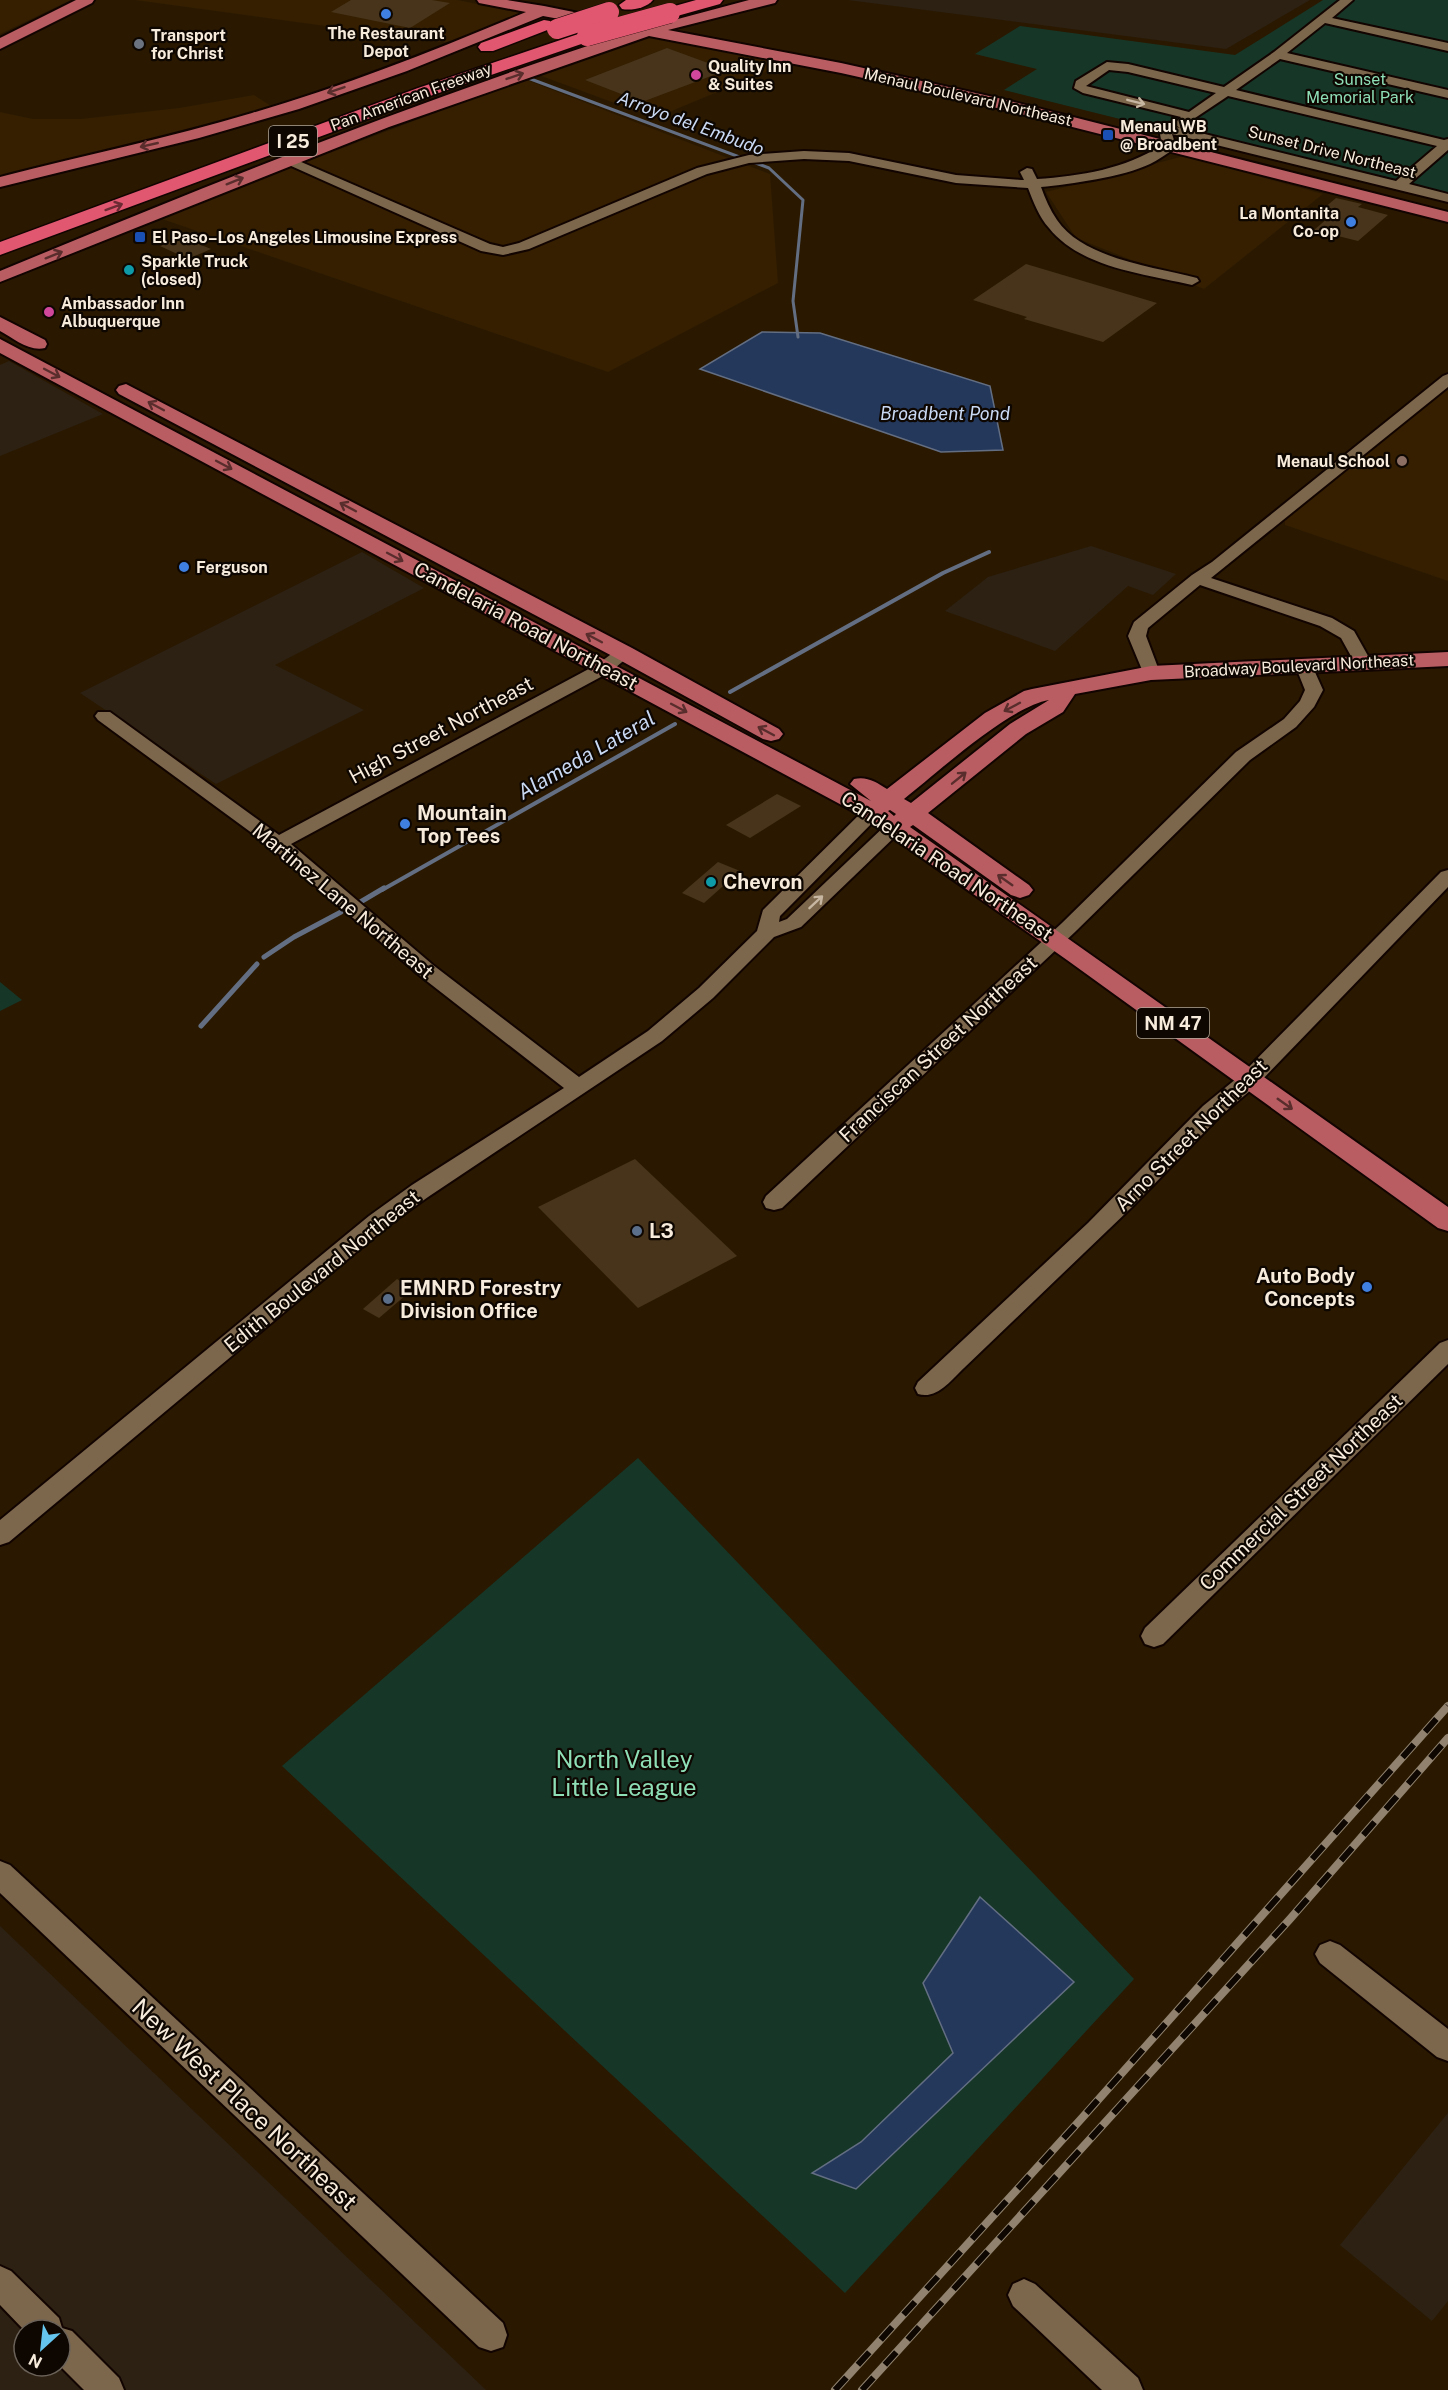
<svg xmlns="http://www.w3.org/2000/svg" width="1448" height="2390" font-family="'Public Sans',sans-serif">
<rect width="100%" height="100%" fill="#2a1900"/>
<!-- built -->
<g fill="#351f00">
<polygon points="0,0 71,0 0,34"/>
<polygon points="135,0 458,0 520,13 450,43"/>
<polygon points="646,36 653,36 786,61 770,70 655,118 536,74"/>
<polygon points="524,79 770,174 778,283 608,372 159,218"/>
<polygon points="254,95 271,106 234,118 0,176 0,112 33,119 81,119 179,108"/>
<polygon points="1184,156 1323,194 1204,289 1076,238 1046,192"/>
<polygon points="1448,387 1448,581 1285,525 1285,518"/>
</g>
<!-- industrial -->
<g fill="#2d2113" fill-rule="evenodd">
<polygon points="848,0 1310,0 1226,49"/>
<polygon points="9,361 103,414 0,456 0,365"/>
<polygon points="1091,546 1176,574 1153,595 1128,586 1055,651 945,611 988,577"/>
<polygon points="362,552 424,588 275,665 364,710 216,784 80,693"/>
<path d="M0,1926L486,2390H0ZM24,2330H60V2366H24Z"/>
<polygon points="1448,2113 1448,2301 1432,2321 1340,2245"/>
</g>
<!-- green -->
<g fill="#163728">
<polygon points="1323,0 1448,0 1448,201 1004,90 1037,69 975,54 1020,26 1235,55"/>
<polygon points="0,982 22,1000 0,1011"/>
<polygon points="638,1458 1134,1979 845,2293 282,1766"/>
</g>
<!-- water -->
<g fill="#24385c" stroke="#636e82" stroke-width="1.5">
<polygon points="762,332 820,333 990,386 1003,450 941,452 700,369"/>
<polygon points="980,1897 1074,1982 856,2189 812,2173 861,2142 953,2053 923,1983"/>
</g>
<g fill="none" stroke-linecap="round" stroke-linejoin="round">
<!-- stream-far2 -->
<polyline stroke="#636e82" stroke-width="3" points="528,78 769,168 803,200 793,301 798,337"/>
<!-- stream-far1 -->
<g stroke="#636e82" stroke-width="4">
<polyline points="730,692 943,573 989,552"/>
<polyline points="382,890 675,724"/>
</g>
<!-- stream -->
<g stroke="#636e82" stroke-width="5">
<polyline points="357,904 384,888"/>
<polyline points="264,957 294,937 341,912"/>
<polyline points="201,1026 257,964"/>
</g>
</g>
<!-- building -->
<g fill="#47341a">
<polygon points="351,0 432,0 450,3 410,28 331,12"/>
<polygon points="667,48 727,70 642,102 585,80"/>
<polygon points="1336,198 1362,204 1358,207 1388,215 1358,241 1314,230 1335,212 1323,209"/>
<polygon points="182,237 211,249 188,259 160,246"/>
<polygon points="1026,264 1157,303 1103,342 1024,319 1027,317 973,300"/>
<polygon points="777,794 801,806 750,838 726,825"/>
<polygon points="718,862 740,871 704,903 682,893"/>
<polygon points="635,1159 737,1256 638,1308 538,1207"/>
<polygon points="397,1279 413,1289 379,1318 363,1309"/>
</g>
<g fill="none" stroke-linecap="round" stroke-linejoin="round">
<!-- minor casing -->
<g stroke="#120400" stroke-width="4">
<g id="minor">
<path d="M1340,0H1353L1332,18L1448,43V51L1325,23L1287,53L1448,90V98L1280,59L1236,90L1444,140L1448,139V150L1409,184L1448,194V202L1172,134L1176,146L1174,149C1166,154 1158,160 1150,164C1123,177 1071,184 1041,187C1045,198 1050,210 1057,220C1083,259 1155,267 1197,278L1199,281L1192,285C1145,274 1081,268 1049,228C1039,217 1033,201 1028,188L956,183L849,161L804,159L749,163L707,174L529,249L503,255L481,251L280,161L282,158H292L490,244L503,247L519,243L697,168L749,155L804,151L849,153L956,175L1021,180H1024L1020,172L1027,168L1032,169L1037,179C1081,176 1125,169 1162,145L1160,134L1172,126L1396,181L1437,146L1228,96L1180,128L1174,124L1181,117L1083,93L1074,88L1076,81L1107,62L1128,64L1224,87L1274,52ZM1109,70L1128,72L1216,93L1189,112L1086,86Z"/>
<polygon points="1448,374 1448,387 1211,578 1332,618 1354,631 1372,663 1369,667 1357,667 1341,638 1320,626 1200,585 1148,628 1146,636 1160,673 1157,677 1145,677 1128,636 1134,622 1192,575 1212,562 1443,376"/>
<polygon points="624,648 630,649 633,653 610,672 291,844 433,965 579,1077 648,1031 699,988 757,931 763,910 866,808 880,808 883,812 780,916 779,922 787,919 888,823 902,823 905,827 801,927 774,937 713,998 662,1041 428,1197 385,1228 9,1542 0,1545 0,1520 369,1216 412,1185 564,1088 419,975 271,847 98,720 95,716 98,712 110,712 279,835 598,664 618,649"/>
<polygon points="1304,660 1310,661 1323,690 1314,707 1296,727 1250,760 1076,931 782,1208 774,1210 766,1208 763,1202 766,1196 1062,923 1236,752 1284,719 1300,701 1305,690 1295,665 1298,661"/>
<path d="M1448,870V887L1258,1084L1219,1117L1132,1207L964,1368C951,1380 937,1400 918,1394L915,1388L918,1382L1088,1223L1203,1106L1242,1074L1441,872Z"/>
<polygon points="1448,1340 1448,1364 1163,1644 1154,1647 1145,1644 1141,1636 1145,1628 1440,1343"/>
<polygon points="0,1861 10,1865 503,2323 507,2335 503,2347 491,2351 479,2347 0,1893"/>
<polygon points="1330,1941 1340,1945 1448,2029 1448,2061 1437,2057 1320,1963 1315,1954 1320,1945"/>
<polygon points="0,2266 11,2271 59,2318 62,2328 72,2331 119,2378 124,2390 84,2390 60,2366 60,2330 24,2330 0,2305"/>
<polygon points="1024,2279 1035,2284 1138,2378 1143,2390 1102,2390 1013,2306 1008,2295 1013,2284"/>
</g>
</g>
<!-- major casing -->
<g stroke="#120400" stroke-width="4">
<g id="major">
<polygon points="76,0 94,0 92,3 0,49 0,38"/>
<path d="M477,0H507L544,6L648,27L749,0H777L775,3L668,30L841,63L998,98L1448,212V222L997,108L841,73L649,36L389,127L0,282V271C208,185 416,101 630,32L543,16L407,71L299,109L199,138L0,187V177C84,155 169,138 252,113C345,86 436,50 526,12L479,3Z"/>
<path d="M0,317L45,340L47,344L45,348C29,352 13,338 0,331Z"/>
<path d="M0,339L871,801L850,784L854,779C867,776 876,782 887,789L985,713L1024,691L1032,689L1151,666L1448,652V666L1151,680L1075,694L1063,712L1026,734L928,813L1029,885L1033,890L1029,895L1020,898L1011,895L913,825L910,827L1448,1207V1231L1438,1228L1067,960L864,817L0,353ZM1049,700L1010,724L911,803L904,799C938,772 1009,707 1049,700ZM890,810L896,814L894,816L888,811Z"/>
<polygon points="126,384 632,648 779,729 783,734 779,739 771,741 763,739 616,658 119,394 116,390 119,386"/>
</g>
</g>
<!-- highway casing -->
<g stroke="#120400" stroke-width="3">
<g id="highway">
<path d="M626,0H653C647,8 631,11 622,9L619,5Z"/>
<polygon points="696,0 723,0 720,4 670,18 664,17 661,13 664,9"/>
<polygon points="544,20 550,21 553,25 550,29 493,51 481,51 478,47 481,43"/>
<polygon points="587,31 593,32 596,36 593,40 430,96 0,255 0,242 418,88"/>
</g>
</g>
<!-- minor -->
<use href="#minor" fill="#7c674c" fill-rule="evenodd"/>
<!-- major -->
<use href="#major" fill="#b95d62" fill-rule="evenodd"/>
<!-- highway -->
<use href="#highway" fill="#e15770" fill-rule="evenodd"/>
<!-- rail casing -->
<g stroke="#90826e" stroke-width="8">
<g id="rail">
<polyline points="835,2390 1082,2118 1448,1706"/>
<polyline points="862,2390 1290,1919 1448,1738"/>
</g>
</g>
<!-- rail -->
<use href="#rail" stroke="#0d0601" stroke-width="6" stroke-dasharray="17" stroke-linecap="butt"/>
<!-- highway-bridge casing -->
<g stroke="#120400" stroke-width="21" stroke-linecap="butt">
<g id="highway-bridge">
<polyline points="557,29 609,12"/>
<polyline points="587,36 670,13"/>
</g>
</g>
<!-- highway-bridge -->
<use href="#highway-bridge" stroke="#e15770" stroke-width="20"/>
</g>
<!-- one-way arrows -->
<defs><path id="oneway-shaft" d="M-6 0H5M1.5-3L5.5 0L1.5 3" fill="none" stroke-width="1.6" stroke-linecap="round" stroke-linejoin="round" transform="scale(1.5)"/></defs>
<g stroke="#5a2d2d">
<use href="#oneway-shaft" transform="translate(515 76) rotate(-19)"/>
<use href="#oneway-shaft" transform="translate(336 90) rotate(161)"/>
<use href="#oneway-shaft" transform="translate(149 145) rotate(167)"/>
<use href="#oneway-shaft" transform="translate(235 181) rotate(-22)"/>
<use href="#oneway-shaft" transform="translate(54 255) rotate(-22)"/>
<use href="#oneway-shaft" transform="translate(52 373) rotate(28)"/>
<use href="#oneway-shaft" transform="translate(156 406) rotate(-152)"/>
<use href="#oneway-shaft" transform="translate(224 465) rotate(28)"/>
<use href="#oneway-shaft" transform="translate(348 507) rotate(-152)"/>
<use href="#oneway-shaft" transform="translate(395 557) rotate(28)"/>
<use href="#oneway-shaft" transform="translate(594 638) rotate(-152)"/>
<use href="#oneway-shaft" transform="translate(1012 707) rotate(152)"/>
<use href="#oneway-shaft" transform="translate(679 708) rotate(28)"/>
<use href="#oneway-shaft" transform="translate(766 731) rotate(-152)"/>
<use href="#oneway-shaft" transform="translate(959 778) rotate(-39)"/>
<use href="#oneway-shaft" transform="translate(1005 880) rotate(-145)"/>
<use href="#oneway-shaft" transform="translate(1285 1104) rotate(35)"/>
</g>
<g stroke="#c6b6a2">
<use href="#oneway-shaft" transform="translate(1136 102) rotate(14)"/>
<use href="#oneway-shaft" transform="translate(816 902) rotate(-43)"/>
</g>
<use stroke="#6c2a33" href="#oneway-shaft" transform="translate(114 207) rotate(-20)"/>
<!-- markers -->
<g fill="#3f7fe0" stroke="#0d0601" stroke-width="2">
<circle cx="386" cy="14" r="6"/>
<circle cx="1351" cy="222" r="6"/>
<circle cx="184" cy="567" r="6"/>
<circle cx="405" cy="824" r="6"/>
<circle cx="1367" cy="1287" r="6"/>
</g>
<circle fill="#6b7280" stroke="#0d0601" stroke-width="2" cx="139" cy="44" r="6"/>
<g fill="#d1479c" stroke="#0d0601" stroke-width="2">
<circle cx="696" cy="75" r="6"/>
<circle cx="49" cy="312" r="6"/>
</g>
<g fill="#1a4fb4" stroke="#0d0601" stroke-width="2">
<rect x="1102" y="129" width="12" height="12" rx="3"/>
<rect x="134" y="231" width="12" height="12" rx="3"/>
</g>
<g fill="#0f9aa8" stroke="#0d0601" stroke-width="2">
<circle cx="129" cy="270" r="6"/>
<circle cx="711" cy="882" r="6"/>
</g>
<circle fill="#8d6e63" stroke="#0d0601" stroke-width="2" cx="1402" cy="461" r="6"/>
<g fill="#5c6f8a" stroke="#0d0601" stroke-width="2">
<circle cx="637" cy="1231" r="6"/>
<circle cx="388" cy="1299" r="6"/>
</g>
<g text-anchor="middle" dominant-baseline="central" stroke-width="4.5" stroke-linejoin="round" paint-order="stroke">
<!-- far-poi labels -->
<g font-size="16" font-weight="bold" fill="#f7ebdc" stroke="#0d0601" text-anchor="start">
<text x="386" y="33" text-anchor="middle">The Restaurant<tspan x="386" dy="18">Depot</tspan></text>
<text x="151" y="35">Transport<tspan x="151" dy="18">for Christ</tspan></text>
<text x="708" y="66">Quality Inn<tspan x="708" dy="18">&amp; Suites</tspan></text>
<text x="1120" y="126">Menaul WB<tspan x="1120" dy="18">@ Broadbent</tspan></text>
<text x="1339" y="213" text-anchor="end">La Montanita<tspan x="1339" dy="18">Co-op</tspan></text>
<text x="152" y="237">El Paso–Los Angeles Limousine Express</text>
<text x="141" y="261">Sparkle Truck<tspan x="141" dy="18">(closed)</tspan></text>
<text x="61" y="303">Ambassador Inn<tspan x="61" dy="18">Albuquerque</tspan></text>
<text x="1390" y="461" text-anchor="end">Menaul School</text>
<text x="196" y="567">Ferguson</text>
</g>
<!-- far-park labels -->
<g font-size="16" fill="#8edeb6" stroke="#0d0601">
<text x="1360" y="79">Sunset<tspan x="1360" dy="18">Memorial Park</tspan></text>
</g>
<!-- far-street labels -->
<g font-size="16" fill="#f7ebdc" stroke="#0d0601">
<text transform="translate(411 97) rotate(-20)">Pan American Freeway</text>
<text transform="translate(968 97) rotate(13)">Menaul Boulevard Northeast</text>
<text transform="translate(1332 152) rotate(14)">Sunset Drive Northeast</text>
<text transform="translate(1299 666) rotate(-3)">Broadway Boulevard Northeast</text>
</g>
<!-- far-water labels -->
<g font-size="18" font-style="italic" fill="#cad9f3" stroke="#0d0601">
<text transform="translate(691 123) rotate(20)">Arroyo del Embudo</text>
<text x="945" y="413">Broadbent Pond</text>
</g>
<!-- shield labels -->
<g fill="#0d0601" stroke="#b1a69a" stroke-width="1.5">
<rect x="269" y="126" width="48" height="30" rx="4.5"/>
<rect x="1137" y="1008" width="72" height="30" rx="4.5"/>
</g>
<g font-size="18" font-weight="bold" fill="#f7ebdc">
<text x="293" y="141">I 25</text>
<text x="1173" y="1023">NM 47</text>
</g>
<!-- street labels -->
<g font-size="20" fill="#f7ebdc" stroke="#0d0601">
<text transform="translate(526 626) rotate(28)">Candelaria Road Northeast</text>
<text transform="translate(441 730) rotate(-28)">High Street Northeast</text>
<text transform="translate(947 866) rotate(34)">Candelaria Road Northeast</text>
<text transform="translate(343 901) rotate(40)">Martinez Lane Northeast</text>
<text transform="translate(938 1049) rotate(-43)">Franciscan Street Northeast</text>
<text transform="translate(1191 1135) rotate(-45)">Arno Street Northeast</text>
<text transform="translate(322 1271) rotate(-39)">Edith Boulevard Northeast</text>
<text transform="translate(1301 1492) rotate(-44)">Commercial Street Northeast</text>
</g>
<!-- poi labels -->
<g font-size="20" font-weight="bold" fill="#f7ebdc" stroke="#0d0601" text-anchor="start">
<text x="417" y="813">Mountain<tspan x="417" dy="23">Top Tees</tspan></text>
<text x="723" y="882">Chevron</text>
<text x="649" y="1231">L3</text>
<text x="1355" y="1276" text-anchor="end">Auto Body<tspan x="1355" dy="23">Concepts</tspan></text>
<text x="400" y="1288">EMNRD Forestry<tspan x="400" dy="23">Division Office</tspan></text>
</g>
<!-- water labels -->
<g font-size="21" font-style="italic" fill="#cad9f3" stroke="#0d0601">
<text transform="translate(586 755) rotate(-30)">Alameda Lateral</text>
</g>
<!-- near-park labels -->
<g font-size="24" fill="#8edeb6" stroke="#0d0601">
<text x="624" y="1759">North Valley<tspan x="624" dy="28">Little League</tspan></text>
</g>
<!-- near-street labels -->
<g font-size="24" fill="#f7ebdc" stroke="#0d0601">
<text transform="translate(245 2104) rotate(43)">New West Place Northeast</text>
</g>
</g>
<!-- north arrow -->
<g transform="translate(42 2348) rotate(207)"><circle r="28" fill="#0d0601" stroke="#6b6259" stroke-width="1.5"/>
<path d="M0-4.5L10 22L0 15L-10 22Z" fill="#65c5ee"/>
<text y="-9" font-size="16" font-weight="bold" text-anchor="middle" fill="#f7ebdc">N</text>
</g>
</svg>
